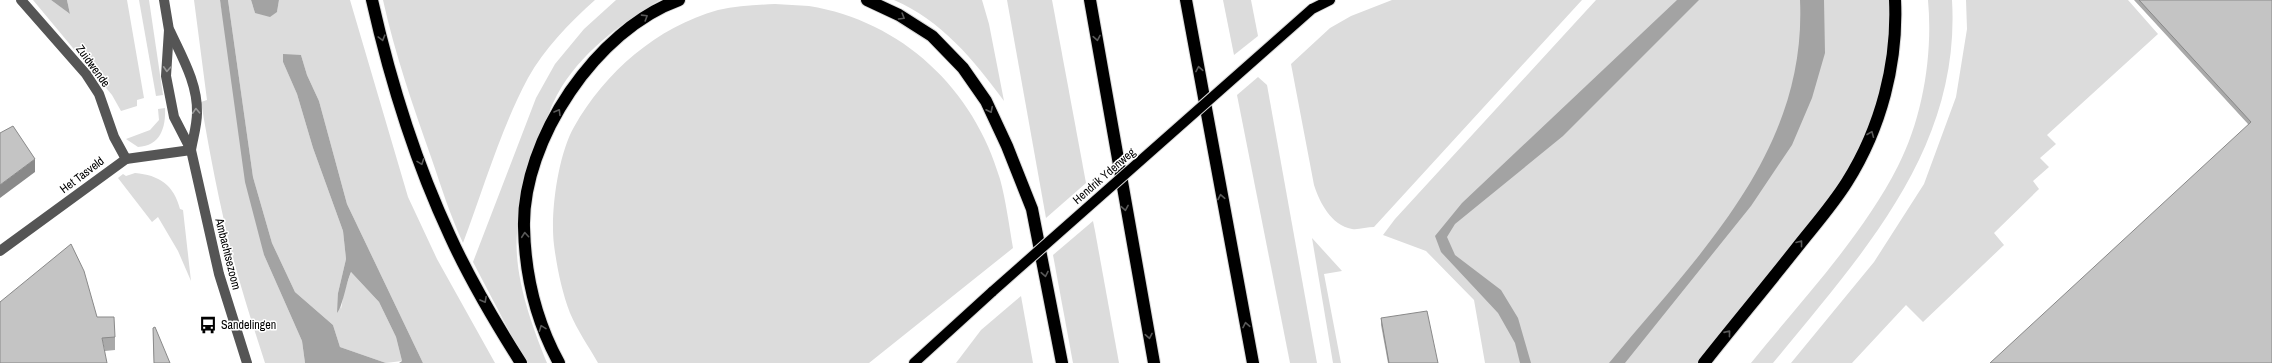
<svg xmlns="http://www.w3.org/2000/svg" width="2272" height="363" font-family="'Archivo Narrow',sans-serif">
<rect width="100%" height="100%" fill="#fff"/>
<!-- green -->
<g fill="#dcdcdc">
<polygon points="33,0 51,0 70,14 67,0 127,0 144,98 137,100 137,106 121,111 112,95"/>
<polygon points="139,0 149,0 163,95 156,96"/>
<path d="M194,0H220L264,255L302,341L305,363H265C254,329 243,295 234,261C220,208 210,155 201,102L207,100Z"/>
<polygon points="228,0 251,0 255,13 277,12 279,0 350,0 408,197 437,259 495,363 423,363 347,204 319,101 307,75 301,55 283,62 297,94 313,148 343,231 346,259 338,293 341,309 344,292 351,272 379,302 396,337 402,361 386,363 340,347 333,325 295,292 272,243 253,177"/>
<path d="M383,0H595C570,22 544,49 528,78C501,128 483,190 463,243C450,215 441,186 431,157C413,106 395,54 383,0Z"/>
<path d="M616,0H660C620,24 580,53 557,95C545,117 540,143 534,167C529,186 522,206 518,225C511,270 531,323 547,363H528L519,350L473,262L536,98L555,64L584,29Z"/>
<path d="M894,0H982L989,24L1004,101C974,60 941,20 894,0Z"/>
<polygon points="1007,0 1052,0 1086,183 1046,218"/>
<polygon points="1223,0 1251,0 1258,36 1234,55"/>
<path d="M1392,0H1582L1374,227C1367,227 1358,230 1352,229C1331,225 1320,203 1314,185L1291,64L1330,28L1351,16Z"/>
<polygon points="1596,0 1893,0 1894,8 1882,90 1870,129 1849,168 1829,199 1699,363 1485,363 1474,300 1426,251 1383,235 1395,219"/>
<path d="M1928,0H1952C1961,150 1861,255 1773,363H1751C1801,301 1862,237 1898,166C1923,117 1933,54 1928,0Z"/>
<polygon points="1966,0 2128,0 2158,34 2047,135 2056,144 2040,158 2049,167 2033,181 2039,189 1994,233 2004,245 1923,322 1906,305 1852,363 1791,363 1874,262 1924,184 1956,97 1967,29"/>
<path d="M775,4C786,5 798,5 809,6C902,21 974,89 1000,179C1006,201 1009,225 1013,248L869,363H598C589,347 577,330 570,313C562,292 557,268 554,245C550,213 558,155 574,127C605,72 657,27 718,10C737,6 756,5 775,4Z"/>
<polygon points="1258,77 1267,85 1317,363 1290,363 1237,95"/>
<path d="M165,108C166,128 160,146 138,147L126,139L150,130L159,120L158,109Z"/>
<path d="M135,173C159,175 174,185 180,209L183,210L191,281L178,251L158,217L152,222L118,178L123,174L126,176Z"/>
<polygon points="1093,221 1095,231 1119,363 1073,363 1053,255"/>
<polygon points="1312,238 1342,271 1324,274 1341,363 1333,363"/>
<polygon points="1021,296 1033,363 956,363 981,330"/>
</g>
<!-- water -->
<g fill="#a3a3a3">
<polygon points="51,0 67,0 70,14"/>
<polygon points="220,0 228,0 253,177 272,243 295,292 333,325 340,347 386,363 305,363 302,341 264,255 245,182"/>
<polygon points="251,0 279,0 277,12 270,17 255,13"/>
<polygon points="1677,0 1699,0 1563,136 1455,224 1447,237 1455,255 1501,290 1518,318 1531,363 1520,363 1515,343 1498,313 1441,252 1435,236 1462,203"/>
<path d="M1800,0H1824L1825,53L1812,98L1792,145L1751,206L1625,363H1609C1699,254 1807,152 1800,0Z"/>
<path d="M283,54L301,55L307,75L319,101L347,204L423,363H399L402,361L396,337L379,302L351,272C346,283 343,306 337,313L338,293L346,259L343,231L313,148L297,94L283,62Z"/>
</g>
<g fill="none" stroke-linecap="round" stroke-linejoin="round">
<!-- major casing -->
<g stroke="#dbdbdb" stroke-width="12">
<g id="major">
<polyline points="1312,9 1330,0"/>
<polyline points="914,363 993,291"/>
</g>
</g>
<!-- highway casing -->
<g stroke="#dbdbdb" stroke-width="14">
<g id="highway">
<path d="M372,0C390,80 415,161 450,236C470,280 495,322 521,363"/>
<polyline points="867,0 899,15 932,36 963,68 986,101 1007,146 1032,209 1062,363"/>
<polyline points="1090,0 1154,363"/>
<polyline points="1186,0 1253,363"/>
<path d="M559,363C536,321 525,275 524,227C522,140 597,29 679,0"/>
<path d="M1704,363C1734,325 1765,288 1795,250C1813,227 1832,206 1847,182C1881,128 1898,63 1895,0"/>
</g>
</g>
<!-- minor -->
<g stroke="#555" stroke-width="10">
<polyline points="21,0 86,74 99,94 114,137 126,159"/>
<polyline points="164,0 169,30 166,76 174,117 191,150 219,274 247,363"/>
<path d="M170,31C182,57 198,84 197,113C197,125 193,138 191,150"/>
<polyline points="0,251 126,159 191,150"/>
</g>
<!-- major -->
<use href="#major" stroke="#000" stroke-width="10"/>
<!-- highway -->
<use href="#highway" stroke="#000" stroke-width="12"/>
<!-- major-bridge casing -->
<g stroke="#dbdbdb" stroke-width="12" stroke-linecap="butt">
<polyline id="major-bridge" points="993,291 1312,9"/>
</g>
<!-- major-bridge -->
<use href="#major-bridge" stroke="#000" stroke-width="10"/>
</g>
<!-- wall -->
<g fill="#a9a9a9">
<polygon points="2134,0 2272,0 2272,363 2248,124"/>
<polygon points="97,317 115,337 115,350 105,351"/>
<polygon points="1381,318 1438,363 1388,363 1381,325"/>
<polygon points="153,328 170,363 154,363"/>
</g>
<!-- shaded-wall -->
<polygon fill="#898989" points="35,159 35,172 0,198 0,185"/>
<!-- building -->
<g fill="#c4c4c4" stroke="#898989">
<polygon points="2139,0 2272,0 2272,363 1990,363 2251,122"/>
<polygon points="13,126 35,159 0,185 0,133"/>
<polygon points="71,244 84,271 97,317 114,317 115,337 102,338 107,363 0,363 0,302"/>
<polygon points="1427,311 1438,363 1389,363 1381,318"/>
<polygon points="155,327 170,363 154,363 153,328"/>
</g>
<!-- one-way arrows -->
<defs><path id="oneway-chevron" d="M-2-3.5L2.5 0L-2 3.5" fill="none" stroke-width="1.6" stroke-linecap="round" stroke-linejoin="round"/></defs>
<g stroke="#595959">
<use href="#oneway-chevron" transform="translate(645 17) rotate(-32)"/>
<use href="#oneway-chevron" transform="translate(902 17) rotate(31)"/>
<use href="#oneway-chevron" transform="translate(382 38) rotate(75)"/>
<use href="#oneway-chevron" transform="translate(1097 38) rotate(80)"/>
<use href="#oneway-chevron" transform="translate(1199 69) rotate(-100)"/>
<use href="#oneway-chevron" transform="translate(990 110) rotate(64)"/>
<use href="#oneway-chevron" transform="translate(558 112) rotate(-59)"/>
<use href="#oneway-chevron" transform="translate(1871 134) rotate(-68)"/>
<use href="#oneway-chevron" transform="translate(421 162) rotate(70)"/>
<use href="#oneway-chevron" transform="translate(1221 197) rotate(-101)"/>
<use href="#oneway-chevron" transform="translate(1125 208) rotate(80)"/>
<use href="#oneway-chevron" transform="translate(525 235) rotate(-95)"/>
<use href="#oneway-chevron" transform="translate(1800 243) rotate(-52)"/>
<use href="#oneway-chevron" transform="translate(1045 274) rotate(79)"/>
<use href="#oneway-chevron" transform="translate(484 300) rotate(61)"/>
<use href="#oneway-chevron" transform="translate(1246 325) rotate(-101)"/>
<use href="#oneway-chevron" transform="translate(542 328) rotate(-111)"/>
<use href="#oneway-chevron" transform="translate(1728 333) rotate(-51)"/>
<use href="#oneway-chevron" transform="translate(1149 336) rotate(79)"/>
</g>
<g stroke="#999">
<use href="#oneway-chevron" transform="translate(167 69) rotate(93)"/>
<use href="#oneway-chevron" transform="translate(196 111) rotate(-93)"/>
</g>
<!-- icons -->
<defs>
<g id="bus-bare" transform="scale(1.38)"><path d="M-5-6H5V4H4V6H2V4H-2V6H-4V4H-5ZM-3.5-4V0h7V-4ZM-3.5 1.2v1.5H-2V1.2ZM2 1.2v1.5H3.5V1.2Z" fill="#000" stroke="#fff" stroke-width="2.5" paint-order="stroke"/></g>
</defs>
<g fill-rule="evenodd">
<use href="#bus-bare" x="208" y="325"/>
</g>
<g text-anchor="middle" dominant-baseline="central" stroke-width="3" stroke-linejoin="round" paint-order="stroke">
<!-- street labels -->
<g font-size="12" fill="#000" stroke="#fff">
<text transform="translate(93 66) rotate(54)">Zuidwende</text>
<text transform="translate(82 175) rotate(-37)">Het Tasveld</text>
<text transform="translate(1104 176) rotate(-41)">Hendrik Ydenweg</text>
<text transform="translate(228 254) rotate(76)">Ambachtsezoom</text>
</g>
<!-- poi labels -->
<g font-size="12" fill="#000" stroke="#fff" text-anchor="start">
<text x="221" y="325">Sandelingen</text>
</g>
</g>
</svg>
